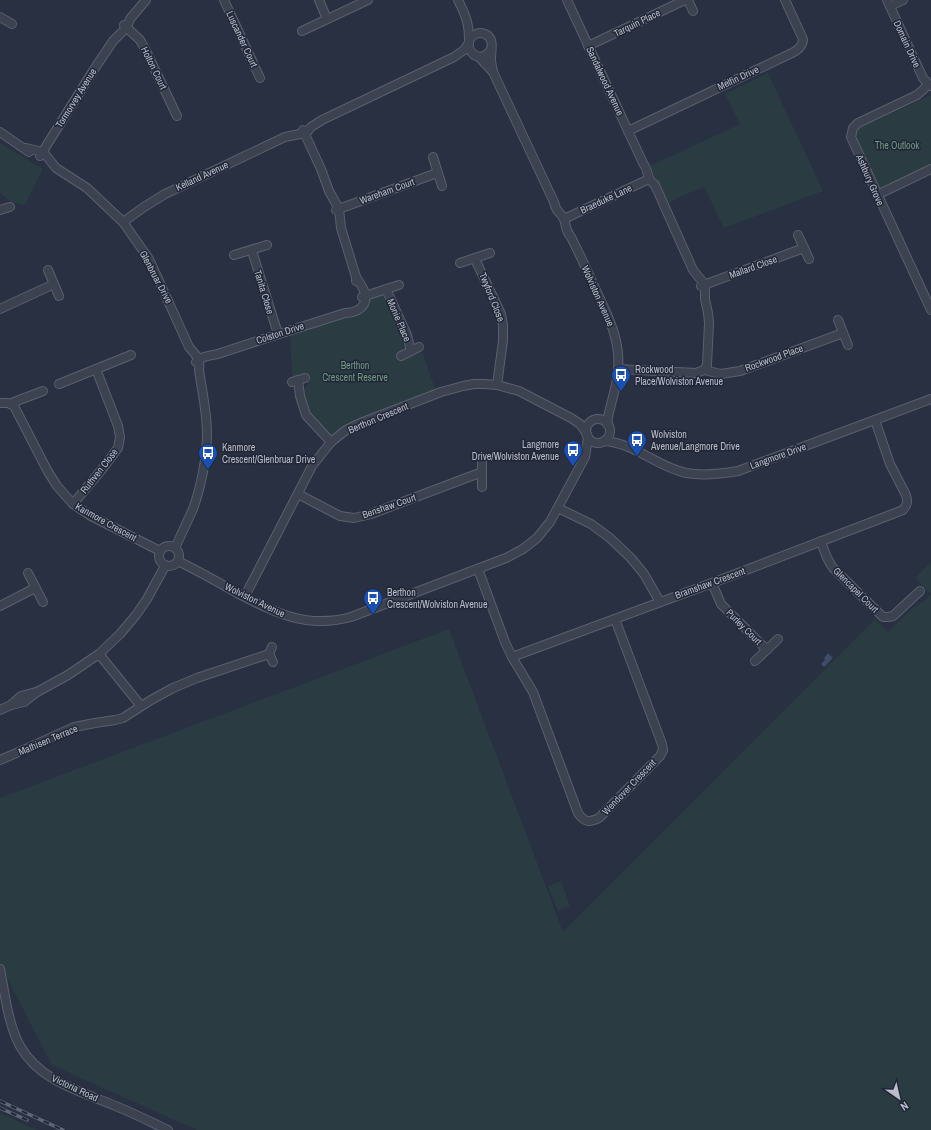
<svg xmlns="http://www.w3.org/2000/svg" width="931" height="1130" font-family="'Archivo Narrow',sans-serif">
<rect width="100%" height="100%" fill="#283041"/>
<!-- green -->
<g fill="#2a3c42">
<polygon points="768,73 823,191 724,228 704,187 679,197 668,204 650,166 740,124 725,94"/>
<polygon points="931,95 931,165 880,189 855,134 861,127"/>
<polygon points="0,143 43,169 25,205 11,202 0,193"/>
<polygon points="383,295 404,337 403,349 399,353 402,360 422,352 436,391 344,427 332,435 325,430 308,414 302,392 310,381 307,373 292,377 290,334 361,311 370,299"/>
<polygon points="931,562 931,1130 197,1130 52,1065 0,964 0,798 449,629 563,932 875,619 888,632 913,608 923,602 931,594 915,578"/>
<polygon points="561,881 570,906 558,911 548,886"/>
<polygon points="0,1113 37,1130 0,1130"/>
</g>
<!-- water -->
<polygon fill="#3f4c69" points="828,653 833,658 824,667 821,664 825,660 824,658"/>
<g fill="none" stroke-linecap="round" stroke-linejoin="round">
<!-- minor casing -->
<g stroke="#5b606e" stroke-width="10">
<g id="minor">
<polyline points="224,0 260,78"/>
<polyline points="319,0 327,19"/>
<path d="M458,0C466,16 469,23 469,41"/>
<path d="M567,0L643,163C650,172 645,177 655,185L693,270L705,285V299L708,313L709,323L707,365L704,370L696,373L618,369"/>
<polyline points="688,0 693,11"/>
<polyline points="887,0 923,78 928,84 931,86"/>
<polyline points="890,6 903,0"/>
<polyline points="0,17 12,24"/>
<polyline points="124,25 140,40 146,51 177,116"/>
<polyline points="302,31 368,0"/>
<polyline points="588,46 685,0"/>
<path d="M491,49C479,70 457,43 476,34C478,33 482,33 485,34C495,38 491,50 491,59C491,63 492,67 493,71"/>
<path d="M479,57L493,72L554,202C556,213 560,211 564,219C567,226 564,229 571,237C579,253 587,270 594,286C607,314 621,339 618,370C617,389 609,406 607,424"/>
<polyline points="928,84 924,89 917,95 858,123 853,128 851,137 931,310"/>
<polyline points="303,130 321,169 329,191 339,209 341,228 356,277 356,281"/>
<path d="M628,131L792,53C798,50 803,46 803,39L785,0"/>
<polyline points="0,132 29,152"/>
<path d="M26,148L39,151L45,154L56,168L87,188L123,222L149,259L189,347C195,354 201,359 199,370C202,391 207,412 207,434C207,457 201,487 193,509C187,522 181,535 175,548"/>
<polyline points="40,156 93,71 113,41 127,27 130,19 146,0"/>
<polyline points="433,157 442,186"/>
<polyline points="877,195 931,169"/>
<polyline points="0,210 10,207"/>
<polyline points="336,210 437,173"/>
<polyline points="564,219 649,179"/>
<polyline points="123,222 144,207 165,194 285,137 305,133 308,131 311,127 322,120 454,57 464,50 469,43"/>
<polyline points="798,235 809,259"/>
<polyline points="252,251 278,334"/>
<polyline points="234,255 267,245"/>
<polyline points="475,259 501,314 503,325 503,341 497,385"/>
<polyline points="460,263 490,253"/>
<polyline points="48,270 59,296"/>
<polyline points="701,286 804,248"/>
<polyline points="386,289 407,335 411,351"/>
<polyline points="362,297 399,285"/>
<polyline points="0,309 54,284"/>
<polyline points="838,320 848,345"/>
<polyline points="401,356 419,347"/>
<path d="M196,362C202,355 213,356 221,353C263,339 304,326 345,313C356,313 368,307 365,294C364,288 359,282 356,277"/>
<polyline points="704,370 721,374 740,371 843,333"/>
<polyline points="298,380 300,396 306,415 331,442"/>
<polyline points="292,382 305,378"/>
<polyline points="59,384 131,355"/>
<polyline points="0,403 8,403 14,406 47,470 57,486 73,504 91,516 160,551"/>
<polyline points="11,404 14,402 43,391"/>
<circle cx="598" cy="431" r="12"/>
<path d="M604,441C635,443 657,467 686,473C703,476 721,474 738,471L931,399"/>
<polyline points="482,487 482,457"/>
<polyline points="298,494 340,516 354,518 371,514 482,472"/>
<polyline points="73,504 103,468 118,448 120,437 118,426 96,369"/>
<polyline points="558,508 591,524 610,538 630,557 644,574 660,602"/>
<path d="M821,541C824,551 827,560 833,568L883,617H888L893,616L920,591"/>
<circle cx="169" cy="556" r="10"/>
<path d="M178,561C198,571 218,582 237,593C276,613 306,629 351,617L506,558L523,549L537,538L550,522L585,457L588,437"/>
<path d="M478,569L505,642L512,657L712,583L903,510C907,505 908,502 906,495L890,464L875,420"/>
<polyline points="28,573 43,602"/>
<polyline points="712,583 721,604 767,650"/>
<polyline points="245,596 312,466 331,442 346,430 358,424 441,392 463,386 474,384 484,384 497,385 519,391 571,418 580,424 587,434"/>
<polyline points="0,606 35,588"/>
<polyline points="272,647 269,654 273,662"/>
<polyline points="99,654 141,706"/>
<path d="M512,657L533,692L578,813C584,822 589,823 599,818L660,756L663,750L662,744L615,619"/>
<polyline points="755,661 778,639"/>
<polyline points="11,705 21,696 36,692"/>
<polyline points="0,710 11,705 24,702 37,692 68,675 99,654 120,634 136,615 147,599 165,566"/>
<polyline points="0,760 28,748 74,727 95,723 115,720 123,718 151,700 173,688 197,678 269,654"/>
<path d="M0,969C5,994 8,1024 20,1046C40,1082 83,1092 118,1107C135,1114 151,1122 168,1130"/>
</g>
</g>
<!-- minor -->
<use href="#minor" stroke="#3d4251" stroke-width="8"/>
<!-- rail casing -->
<g stroke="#5f6678" stroke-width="3.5">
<g id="rail">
<polyline points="0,1101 63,1130"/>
<polyline points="0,1108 27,1120"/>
</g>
</g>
<!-- rail -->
<use href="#rail" stroke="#212737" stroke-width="2" stroke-dasharray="6" stroke-linecap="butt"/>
</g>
<!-- icons -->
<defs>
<g id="bus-pin" transform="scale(1)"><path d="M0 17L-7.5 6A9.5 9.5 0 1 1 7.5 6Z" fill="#1a4fb4" stroke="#212737"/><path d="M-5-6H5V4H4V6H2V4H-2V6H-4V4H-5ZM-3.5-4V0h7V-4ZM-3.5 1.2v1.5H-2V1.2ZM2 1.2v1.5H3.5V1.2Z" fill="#fff"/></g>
</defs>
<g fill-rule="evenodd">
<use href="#bus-pin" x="621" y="375"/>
<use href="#bus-pin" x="637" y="440"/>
<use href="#bus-pin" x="573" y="450"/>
<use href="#bus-pin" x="208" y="453"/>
<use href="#bus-pin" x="373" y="598"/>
</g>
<g text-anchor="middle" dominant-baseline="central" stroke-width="3" stroke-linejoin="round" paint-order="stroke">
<!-- street labels -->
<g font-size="10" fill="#babecb" stroke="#212737">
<text transform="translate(637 23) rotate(-26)">Tarquin Place</text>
<text transform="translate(242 39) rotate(65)">Luscander Court</text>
<text transform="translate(907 44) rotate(65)">Domain Drive</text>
<text transform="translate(154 68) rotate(64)">Holton Court</text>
<text transform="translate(738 78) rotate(-25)">Melfin Drive</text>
<text transform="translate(605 81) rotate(65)">Sandalwood Avenue</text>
<text transform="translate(76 98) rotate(-58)">Tormorvey Avenue</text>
<text transform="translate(202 176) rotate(-25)">Kelland Avenue</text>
<text transform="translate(870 180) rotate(66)">Ashbury Grove</text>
<text transform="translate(387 191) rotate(-20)">Wareham Court</text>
<text transform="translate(606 199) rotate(-25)">Braeduke Lane</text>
<text transform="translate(753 267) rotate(-20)">Mallard Close</text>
<text transform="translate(156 277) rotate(62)">Glenbruar Drive</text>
<text transform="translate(264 292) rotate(73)">Tanita Close</text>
<text transform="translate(598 296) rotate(66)">Wolviston Avenue</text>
<text transform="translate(492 297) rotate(68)">Twyford Close</text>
<text transform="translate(399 320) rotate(67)">Monie Place</text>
<text transform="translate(280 333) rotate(-18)">Colston Drive</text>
<text transform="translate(774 358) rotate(-20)">Rockwood Place</text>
<text transform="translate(378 418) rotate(-23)">Berthon Crescent</text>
<text transform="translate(778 456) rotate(-20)">Langmore Drive</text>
<text transform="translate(99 471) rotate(-52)">Ruthven Close</text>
<text transform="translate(389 506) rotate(-19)">Benshaw Court</text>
<text transform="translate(106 522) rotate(29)">Kanmore Crescent</text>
<text transform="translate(710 583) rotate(-20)">Bramshaw Crescent</text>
<text transform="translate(856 590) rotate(45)">Glencapel Court</text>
<text transform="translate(255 600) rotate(26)">Wolviston Avenue</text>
<text transform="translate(744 627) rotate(45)">Purley Court</text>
<text transform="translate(48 740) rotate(-23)">Mathisen Terrace</text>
<text transform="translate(629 787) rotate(-46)">Wendover Crescent</text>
<text transform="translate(75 1088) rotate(25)">Victoria Road</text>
</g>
<!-- park labels -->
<g font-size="10" fill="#729b81" stroke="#212737">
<text x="897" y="145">The Outlook</text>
<text x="355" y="365">Berthon<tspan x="355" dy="12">Crescent Reserve</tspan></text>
</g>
<!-- poi labels -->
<g font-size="10" fill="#babecb" stroke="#212737" text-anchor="start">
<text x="635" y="369">Rockwood<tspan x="635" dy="12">Place/Wolviston Avenue</tspan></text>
<text x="651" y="434">Wolviston<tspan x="651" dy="12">Avenue/Langmore Drive</tspan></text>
<text x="559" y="444" text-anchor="end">Langmore<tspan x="559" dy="12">Drive/Wolviston Avenue</tspan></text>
<text x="222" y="447">Kanmore<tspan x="222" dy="12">Crescent/Glenbruar Drive</tspan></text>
<text x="387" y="592">Berthon<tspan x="387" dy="12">Crescent/Wolviston Avenue</tspan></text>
</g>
</g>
<!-- north arrow -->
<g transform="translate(899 1098) rotate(146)" stroke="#212737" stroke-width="3" paint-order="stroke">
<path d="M0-3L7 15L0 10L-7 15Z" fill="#babecb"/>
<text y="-6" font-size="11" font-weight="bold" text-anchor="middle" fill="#babecb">N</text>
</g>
</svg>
